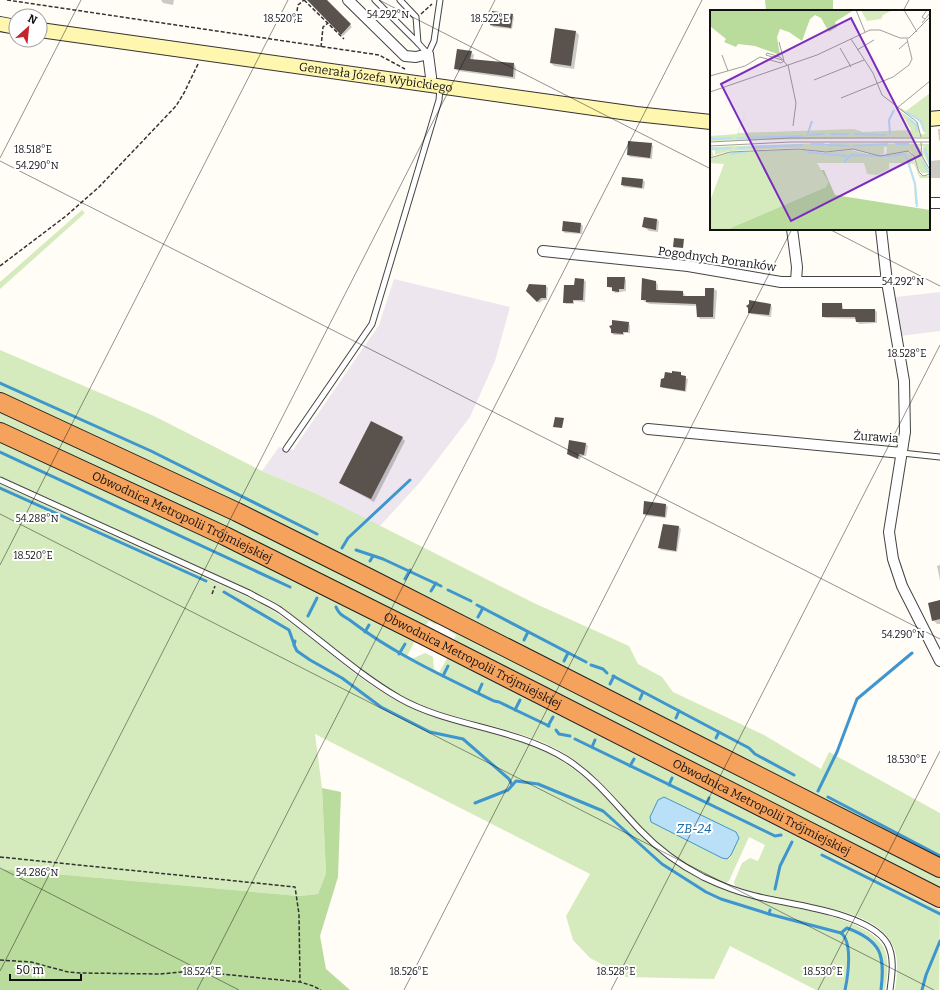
<svg xmlns="http://www.w3.org/2000/svg" width="940" height="990" font-family="Bitter,serif">
<rect width="100%" height="100%" fill="#fffdf5"/>
<!-- industrial -->
<g fill="#eee6ef">
<polygon points="394,279 510,307 495,361 470,417 421,481 379,527 315,493 262,471 279,447 293,450 379,325"/>
<polygon points="940,292 940,331 900,336 896,297"/>
</g>
<!-- green -->
<g fill="#d5ebbd">
<polygon points="82,210 85,213 0,289 0,282"/>
<polygon points="0,350 154,416 262,471 315,493 534,603 629,646 638,664 662,677 673,692 764,735 821,769 829,752 940,813 940,860 187,479 0,393"/>
<polygon points="0,409 78,444 439,620 436,625 429,621 426,625 434,629 432,634 0,425"/>
<path d="M0,441L231,549L415,641L407,656L414,658L425,653L433,657L434,669L439,673L447,658L940,910L939,990H895C897,976 899,961 894,948C876,900 776,907 735,886L734,882L742,863L750,858L758,861L765,845L749,837L729,881L726,883C717,881 707,875 698,870C681,861 664,849 650,835C622,808 603,779 570,757C521,725 460,725 408,699C355,672 313,624 260,595L0,477Z"/>
<path d="M0,484L259,602C311,632 352,679 405,705C457,731 519,731 568,765C620,800 646,855 706,882C721,889 737,895 753,899C786,907 868,916 884,948C890,961 887,976 885,990H816L730,946L714,979L626,977L590,958L573,940L566,916L590,874L315,734L322,788L326,873L318,894L299,896L0,869Z"/>
<polygon points="451,627 940,877 940,894 444,641 446,636 454,640 456,635 449,631"/>
</g>
<!-- forest -->
<g fill="#b9dc9c">
<polygon points="765,0 833,0 833,10 766,11"/>
<polygon points="322,788 341,792 338,877 320,936 326,969 350,990 0,990 0,869 299,896 318,894 326,873"/>
</g>
<!-- water -->
<polygon fill="#b9e0f7" stroke="#3f96cf" points="664,797 736,832 739,838 731,855 727,859 722,858 651,822 650,817 658,800"/>
<!-- shadow -->
<g fill="#0003">
<polygon points="161,0 174,0 173,5 163,3"/>
<polygon points="308,0 326,0 352,27 343,36"/>
<polygon points="512,15 514,17 512,29 493,27 491,25"/>
<polygon points="556,29 576,32 579,35 574,69 554,66 551,63"/>
<polygon points="471,52 474,55 473,60 514,64 516,67 515,79 458,71 456,69"/>
<polygon points="938,129 940,129 940,141 939,140"/>
<polygon points="651,144 653,146 652,159 630,157 628,155"/>
<polygon points="940,160 940,178 929,178 929,161"/>
<polygon points="643,180 645,182 644,189 624,187 622,185"/>
<polygon points="657,219 659,221 658,232 649,231 644,227"/>
<polygon points="564,222 581,224 583,226 582,234 565,233 563,231"/>
<polygon points="624,278 626,280 626,291 615,293 613,289 608,287"/>
<polygon points="584,280 586,282 585,302 574,301 574,304 566,304 564,302 575,286"/>
<polygon points="656,282 658,285 658,291 683,292 686,297 706,297 706,289 714,289 717,291 715,319 700,319 698,316 697,306 650,304 645,302 642,299"/>
<polygon points="546,286 548,288 547,300 543,300 539,303 527,290"/>
<polygon points="842,304 844,310 875,310 877,312 877,323 859,324 856,319 825,318 823,316"/>
<polygon points="770,305 772,307 771,317 751,314 749,312"/>
<polygon points="628,323 630,325 630,333 624,333 624,335 614,335 612,333 613,325"/>
<polygon points="680,373 682,377 688,379 686,392 663,388 661,386"/>
<polygon points="402,438 405,441 374,502 340,483"/>
<polygon points="570,441 586,444 588,446 586,456 581,456 580,460 570,456 568,454"/>
<polygon points="645,502 666,505 668,507 666,518 646,516 644,514"/>
<polygon points="679,527 681,529 677,552 661,550 659,548"/>
<polygon points="940,565 940,580 937,566"/>
<polygon points="940,601 940,624 937,624 933,620"/>
</g>
<g fill="none" stroke-linecap="round" stroke-linejoin="round">
<!-- stream -->
<g stroke="#3f96cf" stroke-width="3">
<polyline points="0,383 151,451 317,534"/>
<polyline points="0,452 290,587"/>
<polyline points="0,488 206,581"/>
<polyline points="342,548 348,538 410,480"/>
<polyline points="356,550 383,559 441,586"/>
<polyline points="370,561 373,556"/>
<polyline points="405,579 410,570"/>
<polyline points="448,590 471,601"/>
<polyline points="431,591 436,583"/>
<polyline points="224,592 289,630 294,644"/>
<polyline points="477,605 586,662"/>
<path d="M336,607C339,615 344,616 351,621C394,654 445,677 494,701L499,702L549,726"/>
<polyline points="308,616 317,598"/>
<polyline points="478,617 483,608"/>
<polyline points="365,632 369,625"/>
<polyline points="524,640 528,632"/>
<polyline points="295,641 294,645 297,651 310,660 342,678 381,707 430,732 463,739 509,779 512,785"/>
<polyline points="399,654 405,644"/>
<polyline points="564,661 568,653"/>
<polyline points="591,665 603,669 607,673"/>
<polyline points="443,676 448,666"/>
<polyline points="613,676 749,748 755,754 794,775"/>
<polyline points="610,684 614,676"/>
<polyline points="478,693 482,684"/>
<polyline points="640,699 643,692"/>
<polyline points="515,710 520,700"/>
<polyline points="676,718 679,711"/>
<polyline points="548,726 553,717"/>
<polyline points="556,730 559,734 570,736"/>
<polyline points="716,738 719,732"/>
<polyline points="575,739 775,836 781,835"/>
<polyline points="592,747 595,740"/>
<polyline points="630,766 634,759"/>
<polyline points="669,785 672,778"/>
<polyline points="818,791 837,752 857,699 912,653"/>
<polyline points="828,797 940,856"/>
<polyline points="475,803 508,790 516,781 538,784 603,811 662,864 706,892 721,899 769,914 770,910"/>
<polyline points="707,803 709,798"/>
<polyline points="822,855 940,914"/>
<polyline points="775,889 780,866 792,842"/>
<path d="M769,914L841,933C853,942 848,976 845,990"/>
<path d="M841,933L847,928C882,941 885,955 881,990"/>
<polyline points="922,990 926,975 940,941"/>
</g>
</g>
<!-- building -->
<g fill="#5a524d">
<polygon points="307,0 327,0 351,24 341,35"/>
<polygon points="492,11 513,14 511,28 490,25"/>
<polygon points="555,28 576,31 571,66 550,63"/>
<polygon points="457,49 472,51 470,59 514,63 513,77 454,69"/>
<polygon points="628,141 652,143 650,158 627,155"/>
<polygon points="622,177 643,179 642,188 621,185"/>
<polygon points="644,217 657,219 656,230 642,227"/>
<polygon points="563,221 581,223 580,233 562,231"/>
<polygon points="674,238 684,239 683,248 673,247"/>
<polygon points="607,277 625,277 624,289 619,289 619,292 612,291 612,287 607,287"/>
<polygon points="575,278 584,279 583,300 573,300 573,303 563,303 564,285 574,285"/>
<polygon points="642,278 656,281 656,290 683,291 683,296 705,296 705,288 714,288 713,317 697,317 696,304 646,302 646,300 641,300"/>
<polygon points="529,284 546,285 546,298 541,298 537,302 526,291"/>
<polygon points="749,300 771,304 769,315 748,313 748,308 746,306 749,304"/>
<polygon points="822,303 842,303 842,309 875,309 875,322 856,322 855,317 822,317"/>
<polygon points="612,320 629,322 628,332 623,332 623,334 611,333 611,329 609,326 612,325"/>
<polygon points="672,371 681,372 681,375 686,376 685,391 660,387 661,379 664,378 665,372 672,373"/>
<polygon points="555,417 564,418 562,428 553,427"/>
<polygon points="371,421 403,437 371,499 339,483"/>
<polygon points="569,440 586,443 584,455 579,454 578,459 567,454"/>
<polygon points="644,501 666,504 665,517 643,514"/>
<polygon points="663,524 679,526 676,551 658,548"/>
<polygon points="940,600 940,619 932,621 928,603"/>
</g>
<g fill="none" stroke-linecap="round" stroke-linejoin="round">
<!-- service casing -->
<g stroke="#444" stroke-width="7">
<g id="service">
<polyline points="375,0 418,43"/>
<polyline points="400,0 416,17 418,43 428,54 434,41 440,0"/>
<polyline points="286,449 372,324 439,100 440,88"/>
<polyline points="902,453 940,457"/>
<path d="M0,480L249,593C259,599 271,604 280,610C320,639 356,673 399,698C450,727 514,727 566,759C596,778 616,805 640,830C658,849 680,865 703,877C720,885 738,892 755,896C790,905 868,912 887,943C895,957 892,975 890,990"/>
</g>
</g>
<!-- minor casing -->
<g stroke="#444" stroke-width="12">
<g id="minor">
<polyline points="348,0 405,56 416,57 428,54 431,77 430,85"/>
<polyline points="929,203 940,203"/>
<polyline points="792,229 797,267 796,281"/>
<polyline points="881,229 887,282 904,381 905,432 889,532 893,559 902,586 940,661"/>
<polyline points="543,251 688,266 781,282 887,282"/>
<polyline points="648,429 902,453"/>
</g>
</g>
<!-- secondary casing -->
<g stroke="#333" stroke-width="16">
<g id="secondary">
<polyline points="0,24 16,27"/>
<path id="s1" d="M40,30L636,114L711,122"/>
<polyline points="929,119 940,118"/>
</g>
</g>
<!-- motorway casing -->
<g stroke="#222" stroke-width="20">
<g id="motorway">
<polyline points="0,402 237,512 371,579 940,868"/>
<path id="s2" d="M0,432L225,536L425,636L940,898"/>
</g>
</g>
<!-- path -->
<g stroke="#333" stroke-width="1.5" stroke-dasharray="4 2" stroke-linecap="butt">
<polyline points="7,0 379,55 405,69"/>
<polyline points="304,0 344,39"/>
<polyline points="421,14 432,4"/>
<polyline points="295,23 298,5 304,0"/>
<polyline points="321,47 323,27 328,23"/>
<polyline points="0,266 66,216 99,187 176,106 184,93 198,64"/>
<polyline points="212,594 215,586"/>
<polyline points="0,857 295,887 299,914 300,982"/>
<polyline points="0,960 31,962 68,972 81,973 160,974 192,971 300,982 313,986 321,990"/>
</g>
<!-- service -->
<use href="#service" stroke="#fff" stroke-width="5"/>
<!-- minor -->
<use href="#minor" stroke="#fff" stroke-width="10"/>
<!-- secondary -->
<use href="#secondary" stroke="#fff6b0" stroke-width="14"/>
<!-- motorway -->
<use href="#motorway" stroke="#f5a25d" stroke-width="18"/>
</g>
<!-- ticks -->
<path fill="none" stroke="#111" stroke-width="1" stroke-opacity="0.45" d="M379,0L711,169M903,11L909,0M0,158L81,0M0,161L940,639M829,229L940,286M0,514L934,990M0,565L288,0M0,868L239,990M0,971L495,0M197,990L702,0M404,990L792,229M611,990L940,345M818,990L940,751"/>
<g text-anchor="middle" dominant-baseline="central" stroke-width="4" stroke-linejoin="round" paint-order="stroke">
<!-- street labels -->
<g font-size="12" fill="#111" stroke="#fff">
<text stroke="none"><textPath href="#s1" startOffset="339">Generała Józefa Wybickiego</textPath></text>
<text transform="translate(717 259) rotate(8)">Pogodnych Poranków</text>
<text transform="translate(876 437) rotate(4)">Żurawia</text>
<text stroke="none"><textPath href="#s2" startOffset="201">Obwodnica Metropolii Trójmiejskiej</textPath></text>
<text stroke="none"><textPath href="#s2" startOffset="525">Obwodnica Metropolii Trójmiejskiej</textPath></text>
<text stroke="none"><textPath href="#s2" startOffset="849">Obwodnica Metropolii Trójmiejskiej</textPath></text>
</g>
<!-- water labels -->
<g font-size="13" font-style="italic" fill="#1768a6" stroke="#fff">
<text x="694" y="828">ZB-24</text>
</g>
</g>
<!-- overview -->
<g transform="translate(710 10)">
<rect width="220" height="220" fill="#fffdf5"/>
<path d="M151,0H183L173,5L171,9L157,11ZM220,83V127L0,131V126L27,124L38,97L28,123L144,119L153,122L201,120L190,101L208,114L210,123L207,124H215L209,111L190,100L191,98L196,101ZM114,133V136H119L120,133L220,134V157L213,143V137L215,136H208L210,137L220,163H211L201,141L176,145L177,137H174V144L168,145L144,139L112,142L89,138L19,141L5,145V140L2,141L4,146L0,147V137ZM90,139L112,143L141,140L166,146L197,142L202,145L210,165L220,166V168H210L204,154H200L206,174L208,194H205L204,173L198,153H179V159L167,165L157,164L154,153H107L118,172L116,177L16,220H0V191L14,154L0,153V149L17,142Z" fill="#d5ebbd"/>
<path d="M0,0H144L125,12L127,17L119,22L111,8L105,5L100,9L92,31L79,22L70,19L67,27L70,45L45,36L28,34L26,37L14,32L16,29L0,16ZM111,160H114L125,185L220,200V220H16L116,177L118,172Z" fill="#b9dc9c"/>
<path fill="none" stroke="#b9e0f7" stroke-width="2" d="M196,102L211,111L214,121M198,108L206,115L207,122M120,124H139M144,124L176,125M99,125L114,124M180,125L179,110L184,100M97,126L102,111M26,128L93,126M0,129L22,128M101,134L139,136M185,134H199M143,136L178,134M27,138L93,135M215,138L220,155M0,139L22,138M97,142L137,146M20,144L36,142M182,146L194,144L197,149L205,174L207,197M212,151L219,163M134,152L141,145L181,146"/>
<path fill="none" stroke="#a09f9a" stroke-width="1" d="M146,0L155,22M194,0L207,22M215,9L212,7L217,0M212,13L220,3M141,29L163,63L172,85L207,112L211,127M69,32L74,51M130,38L141,57M189,39L198,31M147,40L164,30M12,45L18,61M56,45L57,43L70,47L77,55M56,45L72,50M78,55L86,93L83,116M0,66L35,56L50,47L71,53L74,51M104,70L154,50M0,82L107,45L160,20H170L190,28H199L220,7M131,88L183,67L199,55L202,49L197,29M187,98L220,71M0,132L80,128H220M211,132L212,146L220,160M0,136L80,132H220M0,148L20,142L88,139L116,142L143,139L170,146L198,141L204,146L209,162L213,166L220,164"/>
<path fill="#7b2cbf" fill-opacity="0.15" stroke="#7b2cbf" stroke-width="2" d="M141,8L211,145L81,211L11,74Z"/>
<rect width="220" height="220" fill="none" stroke="#111" stroke-width="2"/>
</g>
<g font-size="10" text-anchor="middle" fill="#111" stroke="#fff" stroke-width="4" stroke-linejoin="round" paint-order="stroke">
<text x="388" y="18">54.292°N</text>
<text x="283" y="22">18.520°E</text>
<text x="490" y="22">18.522°E</text>
<text x="33" y="153">18.518°E</text>
<text x="37" y="169">54.290°N</text>
<text x="903" y="285">54.292°N</text>
<text x="907" y="357">18.528°E</text>
<text x="37" y="522">54.288°N</text>
<text x="33" y="559">18.520°E</text>
<text x="903" y="638">54.290°N</text>
<text x="907" y="763">18.530°E</text>
<text x="37" y="876">54.286°N</text>
<text x="202" y="975">18.524°E</text>
<text x="409" y="975">18.526°E</text>
<text x="616" y="975">18.528°E</text>
<text x="823" y="975">18.530°E</text>
</g>
<!-- north arrow -->
<g transform="translate(28 28) rotate(27)"><circle r="19" fill="#ffffff" stroke="#a0a0a0"/>
<path d="M0-3L7 15L0 10L-7 15Z" fill="#c4262e"/>
<text y="-6" font-size="11" font-weight="bold" text-anchor="middle" fill="#111111">N</text>
</g>
<!-- scale -->
<path d="M10 974v6h71v-6" fill="none" stroke="#111111" stroke-width="2"/>
<text x="16" y="974" font-size="12" fill="#111111" stroke="#ffffff" stroke-width="3" paint-order="stroke">50 m</text>
</svg>
